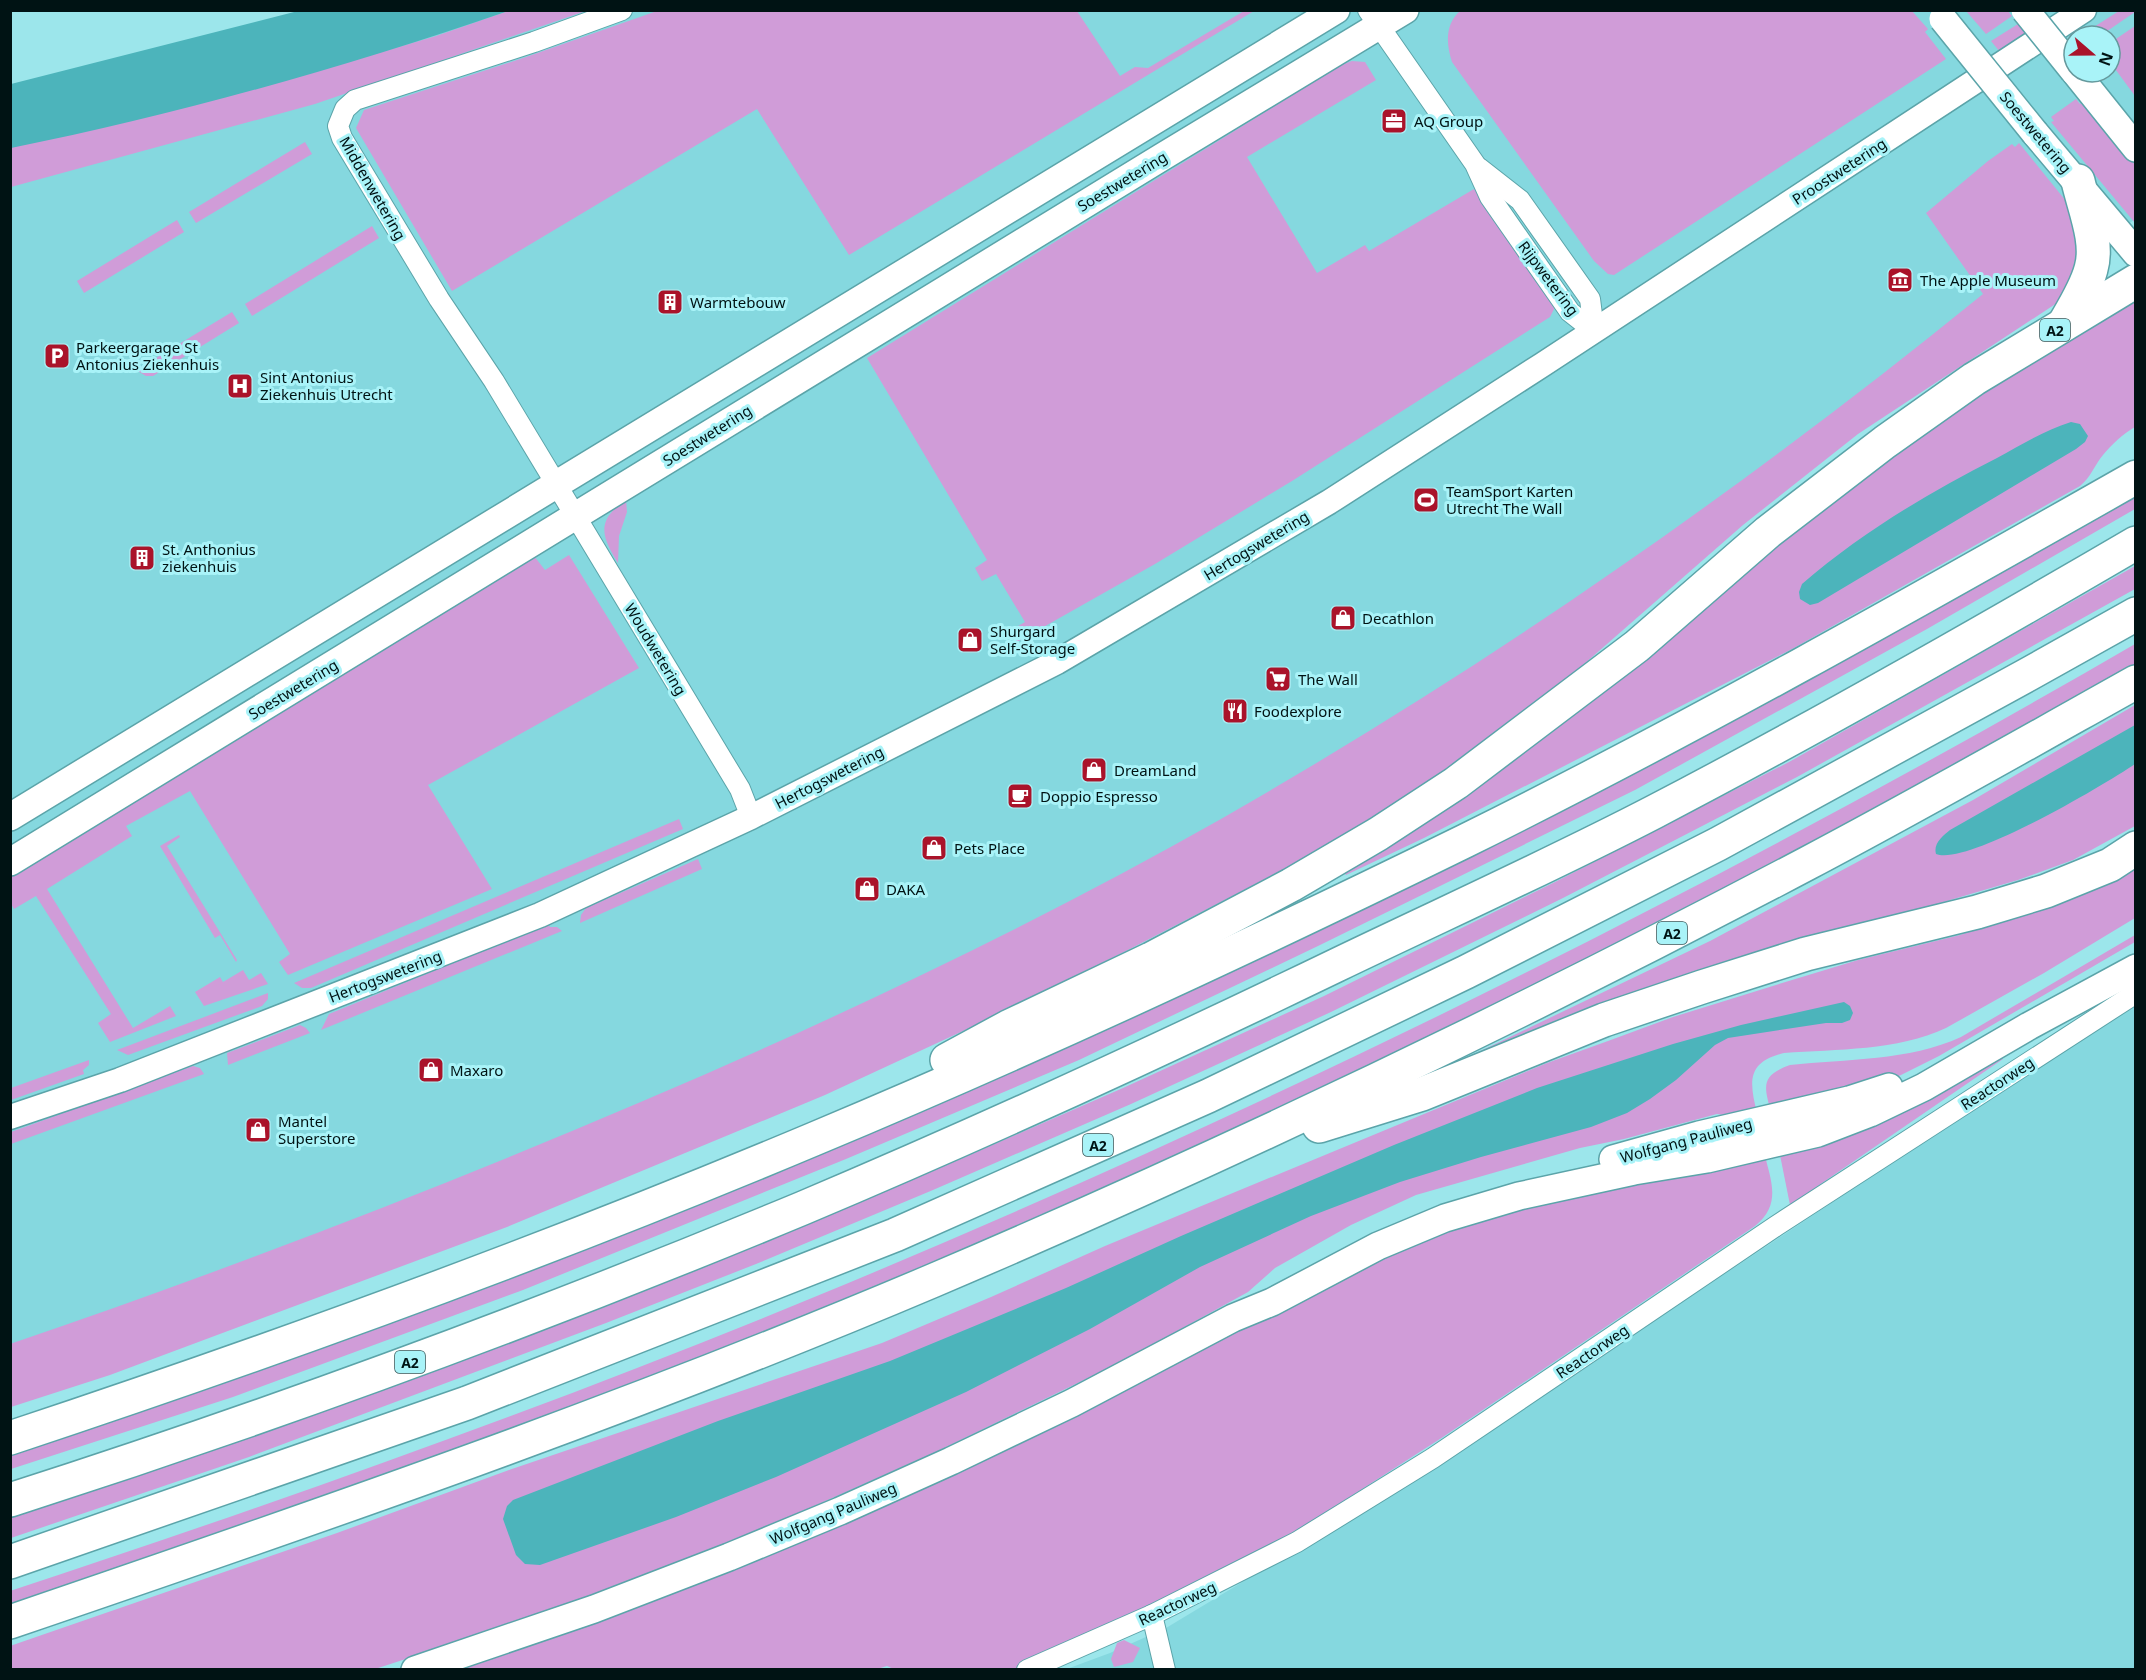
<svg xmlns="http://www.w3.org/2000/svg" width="2146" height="1680" font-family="'Noto Sans',sans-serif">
<rect width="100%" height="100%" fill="#9ce6eb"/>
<!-- built -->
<g fill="#85d8df" fill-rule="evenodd">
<path d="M495,11H2135V219L1880,414L1070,943L11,1389V148L259,88ZM2074,36H2110V72H2074Z"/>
<polygon points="2135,1001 2135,1669 1064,1670 1110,1653 1166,1628 1445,1460"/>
</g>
<!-- green -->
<g fill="#d09cd8">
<polygon points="508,11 586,11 315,104 11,187 10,144 259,88 436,36"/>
<polygon points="657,11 1077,11 1120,76 1135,67 1148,68 1244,11 1254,11 849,255 757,109 452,291 356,128 364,110 526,57"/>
<path d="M1912,11L1928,29L1925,32L1946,59L1614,275L1608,274L1594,261L1452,62C1446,44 1445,24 1460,11Z"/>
<polygon points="1966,11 2008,11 2012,16 1986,34"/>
<polygon points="2119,11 2135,11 2135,12 2100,36 2089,36 2086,32"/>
<polygon points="2018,24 2027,35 2000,52 1991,41"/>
<polygon points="2135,26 2135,96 2110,62 2110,43"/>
<polygon points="1352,61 1365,62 1376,80 1247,157 1317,273 1365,245 1369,251 1474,189 1556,305 1550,317 1292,481 1155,564 1017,642 1011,630 1025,622 996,574 982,581 975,568 987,560 867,358 1341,65"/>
<polygon points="2076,99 2080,104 2085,100 2135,165 2135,223 2051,122 2054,121 2051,117"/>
<polygon points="305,142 312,154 196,223 189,212"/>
<path d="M2019,143L2070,206L2084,258L2060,301L1858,434L1743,525L1575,672L1480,748L1405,799L1306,858L1128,950L976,1025L825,1095L507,1227L110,1375L11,1407L10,1344C224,1271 435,1190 643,1101C840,1017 1034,925 1221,819C1490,665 1743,489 1983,294L1926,213L1988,161L2012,144L2015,147Z"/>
<polygon points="177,220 184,232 84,293 77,281"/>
<polygon points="372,226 379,238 252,316 245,304"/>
<path d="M2135,297V427C2123,434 2112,444 2103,455C2094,466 2091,477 2080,486L1794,648L1424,838L1346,875L1342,870L1455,803L1554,731L1727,581L1941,414Z"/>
<polygon points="232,312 239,323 153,376 146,376 136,370"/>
<polygon points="2135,493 2135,509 1927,629 1635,790 1318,946 1079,1060 846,1159 523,1290 233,1397 11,1469 10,1451 227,1378 1629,773 1920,618"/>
<path d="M626,500L627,512L619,536L618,563C601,536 596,520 626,500Z"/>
<polygon points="569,555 639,668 428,785 492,889 288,975 279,962 290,954 190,791 126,826 132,836 47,889 133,1028 170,1006 176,1016 110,1042 98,1023 111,1014 36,896 14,909 11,904 10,877 22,867 534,556 545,570"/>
<polygon points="2135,566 2135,589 1797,777 1563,898 1331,1012 1131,1104 933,1190 756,1264 606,1323 249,1457 11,1538 10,1518 244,1438 599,1307 749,1248 926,1174 1123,1088 1324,996 1555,882 1789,762"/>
<path d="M2135,644V666L1804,851L1445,1032L1060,1212L552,1421L11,1611L10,1591C292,1498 572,1398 846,1284C1289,1099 1720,885 2135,644Z"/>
<polygon points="2135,705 2135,826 2073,860 2018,880 1930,906 1788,943 1443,1069 1710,941 1973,800"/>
<polygon points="679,819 683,829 311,988 302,988 294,983"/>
<polygon points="179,835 180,837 167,846 237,960 236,962 220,935 215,938 160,846"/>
<polygon points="698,859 702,869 580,923 581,915 586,908"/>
<path d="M2135,868V918L2044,973L1946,1028C1897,1051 1837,1049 1784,1053C1747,1062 1749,1081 1757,1113L1726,1120L1723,1115L1717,1114L1624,1139L1580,1148L1416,1195L1351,1225L1275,1268L1248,1292L1121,1362L940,1450L774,1524L644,1576L516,1623L372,1670L11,1669L10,1646L337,1533L509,1470L882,1343L991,1297L1105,1246L1547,1063L1608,1041L1673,1017L1792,980L1858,960L1960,935L2023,913Z"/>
<polygon points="548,924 550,927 557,927 562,931 321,1030 329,1014"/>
<path d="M2135,935V942L1939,1056L1901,1075L1859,1092L1771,1111C1763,1085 1762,1075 1790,1065C1846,1059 1909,1061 1961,1037Z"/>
<polygon points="243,970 249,980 261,973 268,984 204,1006 195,992 220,977 223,982"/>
<polygon points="268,993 268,999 262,1006 128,1055 117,1050"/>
<polygon points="300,1025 306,1028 310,1033 228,1065 227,1053"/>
<polygon points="2000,1053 2003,1059 1790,1205 1779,1150"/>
<polygon points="89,1060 89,1065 83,1070 84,1074 11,1100 11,1088"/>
<polygon points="193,1066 200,1068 204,1074 11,1144 11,1132"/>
<path d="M1764,1152C1771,1181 1782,1204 1755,1226L1443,1437L1342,1502L1292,1533L1167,1599L1069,1647L1015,1669L896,1670L887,1666L874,1670H454L560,1636L827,1530L1419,1233Z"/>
<polygon points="1124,1640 1140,1648 1133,1662 1114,1667 1111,1659 1117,1643"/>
</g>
<!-- water -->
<g fill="#4cb4bb">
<path d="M298,11H508C346,67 179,114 11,148V84Z"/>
<path d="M2071,422L2080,424L2088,436L2085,442L2076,449L1818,603L1810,605L1800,599L1799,592L1802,584C1861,533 1928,493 1997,458C2021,445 2045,430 2071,422Z"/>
<path d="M2135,725V764C2104,785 1968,866 1936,854C1933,843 1943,836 1950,830Z"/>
<polygon points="1844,1002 1850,1006 1853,1013 1850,1020 1842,1023 1826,1023 1728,1038 1715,1045 1676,1080 1650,1099 1627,1113 1591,1127 1481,1157 1400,1182 1311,1216 1200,1267 1090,1329 966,1392 776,1477 676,1517 540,1565 525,1564 516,1555 503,1519 507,1506 513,1500 718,1421 890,1361 1066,1288 1181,1236 1394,1145 1537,1088 1673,1044 1741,1025"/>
</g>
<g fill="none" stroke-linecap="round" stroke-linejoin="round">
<!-- minor casing -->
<g stroke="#5ba4a9" stroke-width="22">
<g id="minor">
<polyline points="622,10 534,42 355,100 345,109 338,126 342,138 439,299 494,381 740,789 751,817"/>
<polyline points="1368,10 1475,164 1490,197 1570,312 1594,331"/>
<polyline points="1479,168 1520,200 1590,299 1594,331"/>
<polyline points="1152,1615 1165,1670"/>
<polyline points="1027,1670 1152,1615 1297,1542 1433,1458 1776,1226 2136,993"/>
</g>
</g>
<!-- tertiary casing -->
<g stroke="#5ba4a9" stroke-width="27">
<polyline id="tertiary" points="10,1117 120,1080 540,915 751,817 1057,662 1329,502 1542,365 2084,10"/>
</g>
<!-- secondary casing -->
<g stroke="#5ba4a9" stroke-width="30">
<g id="secondary">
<polyline points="2075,72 2136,148"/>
<polyline points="2035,133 2136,253"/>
<polyline points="10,817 1336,10"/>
<polyline points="10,862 1162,157 1405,10"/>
<polyline points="1613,1159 1699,1135 1849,1100 1889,1087"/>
<polyline points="415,1670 594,1609 729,1557 840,1511 951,1461 1072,1403 1233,1318 1272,1302 1378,1246 1445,1218 1519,1196 1634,1171 1707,1159 1818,1133 1870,1113 1924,1087 2029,1026 2136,968"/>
</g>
</g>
<!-- motorway casing -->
<g stroke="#5ba4a9" stroke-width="36">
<g id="motorway">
<path d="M2064,324C2074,307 2086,288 2091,269C2099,242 2084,208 2078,181"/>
<polyline points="947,1060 1008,1027 1151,959 1291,885 1378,834 1456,783 1637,646 1768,532 1885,442 1974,379 2136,281"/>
<polyline points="1319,1126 1422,1094 1604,1020 1702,987 1806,954 1977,912 2046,891 2110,865 2136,848"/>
<path d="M10,1438C281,1348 550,1250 814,1139C1034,1047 1251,946 1465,841C1693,728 1914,603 2136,477"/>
<path d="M10,1500C278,1414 543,1316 803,1208C983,1132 1161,1050 1337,965C1443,914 1550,866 1654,812C1817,727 1977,636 2136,543"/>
<polyline points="10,1562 467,1403 895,1235 1208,1096 1466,972 1718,844 2027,675 2136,614"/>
<path d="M10,1622C321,1516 630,1409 932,1281C1230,1154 1522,1014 1808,863C1918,805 2027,743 2136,682"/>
</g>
</g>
<!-- minor -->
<use href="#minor" stroke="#fff" stroke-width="20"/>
<!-- tertiary -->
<use href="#tertiary" stroke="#fff" stroke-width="24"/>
<!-- secondary -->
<use href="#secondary" stroke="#fff" stroke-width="27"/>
<!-- motorway -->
<use href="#motorway" stroke="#fff" stroke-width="33"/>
<!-- secondary-bridge casing -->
<g stroke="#5ba4a9" stroke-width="30" stroke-linecap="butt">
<g id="secondary-bridge">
<polyline points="2025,10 2074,71"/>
<polyline points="1943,19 2035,133"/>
</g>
</g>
<!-- secondary-bridge -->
<use href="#secondary-bridge" stroke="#fff" stroke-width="27"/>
</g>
<!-- icons -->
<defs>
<g id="office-square" transform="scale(1.35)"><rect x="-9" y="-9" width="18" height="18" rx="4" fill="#aa132a" stroke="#a9f3f8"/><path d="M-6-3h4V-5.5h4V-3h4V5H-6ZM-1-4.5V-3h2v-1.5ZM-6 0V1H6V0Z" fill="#fff"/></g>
<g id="museum-square" transform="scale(1.35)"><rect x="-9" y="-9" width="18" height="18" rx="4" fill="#aa132a" stroke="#a9f3f8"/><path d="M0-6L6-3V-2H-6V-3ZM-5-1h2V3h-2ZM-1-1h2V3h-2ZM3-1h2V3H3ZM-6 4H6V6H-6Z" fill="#fff"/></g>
<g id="building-square" transform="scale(1.35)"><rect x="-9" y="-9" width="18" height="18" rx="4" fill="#aa132a" stroke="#a9f3f8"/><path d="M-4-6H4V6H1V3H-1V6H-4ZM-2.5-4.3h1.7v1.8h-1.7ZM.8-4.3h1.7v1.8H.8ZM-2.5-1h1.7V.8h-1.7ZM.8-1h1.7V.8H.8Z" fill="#fff"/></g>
<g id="parking-square" transform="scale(1.35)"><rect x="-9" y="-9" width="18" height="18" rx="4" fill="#aa132a" stroke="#a9f3f8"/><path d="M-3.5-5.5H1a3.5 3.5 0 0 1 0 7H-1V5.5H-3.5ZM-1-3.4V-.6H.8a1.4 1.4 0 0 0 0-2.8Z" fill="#fff"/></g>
<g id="hospital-square" transform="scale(1.35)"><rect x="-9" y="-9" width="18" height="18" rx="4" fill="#aa132a" stroke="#a9f3f8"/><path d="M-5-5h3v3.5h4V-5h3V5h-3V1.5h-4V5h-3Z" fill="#fff"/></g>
<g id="stadium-square" transform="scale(1.35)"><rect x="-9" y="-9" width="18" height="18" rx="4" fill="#aa132a" stroke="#a9f3f8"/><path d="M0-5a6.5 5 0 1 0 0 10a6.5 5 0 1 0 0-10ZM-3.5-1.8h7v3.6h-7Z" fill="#fff"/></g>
<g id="shop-square" transform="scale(1.35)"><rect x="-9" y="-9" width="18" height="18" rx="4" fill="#aa132a" stroke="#a9f3f8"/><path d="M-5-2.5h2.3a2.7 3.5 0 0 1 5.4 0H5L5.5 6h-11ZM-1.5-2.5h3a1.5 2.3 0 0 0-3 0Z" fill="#fff"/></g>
<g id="supermarket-square" transform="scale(1.35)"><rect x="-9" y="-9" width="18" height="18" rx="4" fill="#aa132a" stroke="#a9f3f8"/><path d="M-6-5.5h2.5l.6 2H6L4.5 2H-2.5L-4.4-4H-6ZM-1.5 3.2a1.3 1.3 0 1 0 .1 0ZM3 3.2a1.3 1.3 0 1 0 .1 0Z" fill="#fff"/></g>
<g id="restaurant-square" transform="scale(1.35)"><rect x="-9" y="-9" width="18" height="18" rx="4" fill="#aa132a" stroke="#a9f3f8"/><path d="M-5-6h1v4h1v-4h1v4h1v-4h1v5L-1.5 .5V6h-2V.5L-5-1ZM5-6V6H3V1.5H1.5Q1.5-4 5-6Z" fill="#fff"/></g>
<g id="cafe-square" transform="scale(1.35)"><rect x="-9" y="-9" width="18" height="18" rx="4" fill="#aa132a" stroke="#a9f3f8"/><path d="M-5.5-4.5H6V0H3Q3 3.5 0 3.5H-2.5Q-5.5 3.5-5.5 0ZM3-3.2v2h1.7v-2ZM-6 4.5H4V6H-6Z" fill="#fff"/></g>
</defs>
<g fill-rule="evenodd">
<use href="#office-square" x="1394" y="121"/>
<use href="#museum-square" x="1900" y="280"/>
<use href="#building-square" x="670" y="302"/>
<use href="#parking-square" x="57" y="356"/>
<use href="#hospital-square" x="240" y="386"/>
<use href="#stadium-square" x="1426" y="500"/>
<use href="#building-square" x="142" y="558"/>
<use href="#shop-square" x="1343" y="618"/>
<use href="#shop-square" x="970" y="640"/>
<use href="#supermarket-square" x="1278" y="679"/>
<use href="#restaurant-square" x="1235" y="711"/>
<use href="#shop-square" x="1094" y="770"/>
<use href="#cafe-square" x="1020" y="796"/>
<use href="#shop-square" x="934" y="848"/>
<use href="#shop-square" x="867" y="889"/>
<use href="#shop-square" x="431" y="1070"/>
<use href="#shop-square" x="258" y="1130"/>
</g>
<g text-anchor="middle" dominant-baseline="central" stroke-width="6" stroke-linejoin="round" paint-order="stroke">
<!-- shield labels -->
<g fill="#a9f3f8" stroke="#335658" stroke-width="1.5">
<rect x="2040" y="319" width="30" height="22" rx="4.5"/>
<rect x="1657" y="922" width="30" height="22" rx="4.5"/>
<rect x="1083" y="1134" width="30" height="22" rx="4.5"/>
<rect x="395" y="1351" width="30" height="22" rx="4.5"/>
</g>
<g font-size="14" font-weight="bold" fill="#001314">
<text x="2055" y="330">A2</text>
<text x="1672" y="933">A2</text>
<text x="1098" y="1145">A2</text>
<text x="410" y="1362">A2</text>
</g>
<!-- poi labels -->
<g font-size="15" fill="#001314" stroke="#a9f3f8" text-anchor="start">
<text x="1414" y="121">AQ Group</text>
<text x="1920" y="280">The Apple Museum</text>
<text x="690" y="302">Warmtebouw</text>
<text x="76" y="347">Parkeergarage St<tspan x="76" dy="17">Antonius Ziekenhuis</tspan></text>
<text x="260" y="377">Sint Antonius<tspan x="260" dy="17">Ziekenhuis Utrecht</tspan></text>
<text x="1446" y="491">TeamSport Karten<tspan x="1446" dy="17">Utrecht The Wall</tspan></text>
<text x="162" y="549">St. Anthonius<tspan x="162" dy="17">ziekenhuis</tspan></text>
<text x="1362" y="618">Decathlon</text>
<text x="990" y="631">Shurgard<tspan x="990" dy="17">Self-Storage</tspan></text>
<text x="1298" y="679">The Wall</text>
<text x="1254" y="711">Foodexplore</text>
<text x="1114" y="770">DreamLand</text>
<text x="1040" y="796">Doppio Espresso</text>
<text x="954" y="848">Pets Place</text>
<text x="886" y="889">DAKA</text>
<text x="450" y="1070">Maxaro</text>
<text x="278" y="1121">Mantel<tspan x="278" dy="17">Superstore</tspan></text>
</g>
<!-- street labels -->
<g font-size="15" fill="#001314" stroke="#a9f3f8">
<text transform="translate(2036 132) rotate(50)">Soestwetering</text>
<text transform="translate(1839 171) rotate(-33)">Proostwetering</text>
<text transform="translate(1122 181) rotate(-31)">Soestwetering</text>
<text transform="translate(373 188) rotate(60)">Middenwetering</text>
<text transform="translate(1549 278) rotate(53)">Rijpwetering</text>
<text transform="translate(707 435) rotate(-32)">Soestwetering</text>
<text transform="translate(1256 545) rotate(-31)">Hertogswetering</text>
<text transform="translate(656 649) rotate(59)">Woudwetering</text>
<text transform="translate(293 689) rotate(-31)">Soestwetering</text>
<text transform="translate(829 777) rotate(-27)">Hertogswetering</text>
<text transform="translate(385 976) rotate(-21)">Hertogswetering</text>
<text transform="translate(1997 1083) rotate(-33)">Reactorweg</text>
<text transform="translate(1686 1140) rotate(-15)">Wolfgang Pauliweg</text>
<text transform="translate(1592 1351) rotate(-34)">Reactorweg</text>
<text transform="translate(833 1513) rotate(-23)">Wolfgang Pauliweg</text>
<text transform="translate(1177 1603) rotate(-25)">Reactorweg</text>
</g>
</g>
<!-- border -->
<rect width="2146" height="1680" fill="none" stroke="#001314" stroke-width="24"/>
<!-- north arrow -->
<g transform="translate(2092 54) rotate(110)"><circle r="28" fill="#a9f3f8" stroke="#65999d" stroke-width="1.5"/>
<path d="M0-4.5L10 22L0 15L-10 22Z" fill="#aa132a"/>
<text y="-9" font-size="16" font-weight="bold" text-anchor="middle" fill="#001314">N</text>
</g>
</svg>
